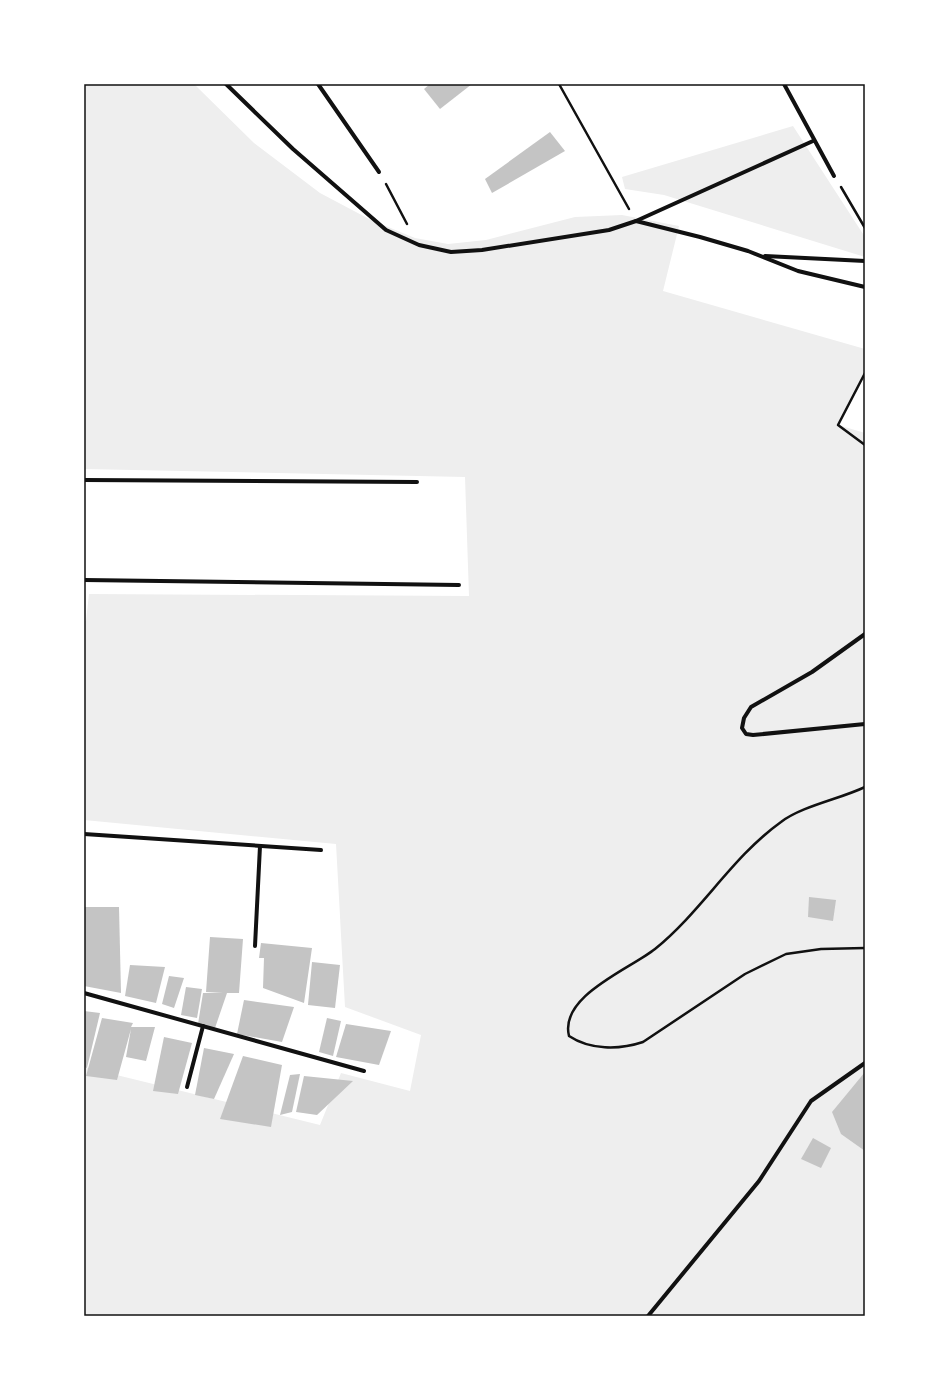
<svg xmlns="http://www.w3.org/2000/svg" width="949" height="1400" font-family="'Asap Condensed',sans-serif">
<rect width="100%" height="100%" fill="#fff"/>
<!-- green -->
<g fill="#eee">
<polygon points="84,84 194,84 254,143 320,193 371,220 415,238 448,244 486,240 575,217 622,215 679,226 663,291 865,349 865,373 838,425 865,433 865,1316 84,1316 84,1067 320,1125 341,1073 410,1091 421,1035 345,1007 336,844 84,820 84,621 86,621 89,594 469,596 465,477 84,469"/>
<polygon points="793,126 865,237 865,257 664,195 625,189 622,177"/>
</g>
<!-- building -->
<g fill="#c4c4c4">
<polygon points="430,84 472,84 440,109 424,89"/>
<polygon points="550,132 565,151 492,193 485,179"/>
<polygon points="809,897 836,900 833,921 808,917"/>
<polygon points="84,907 119,907 121,993 84,986"/>
<polygon points="210,937 243,939 239,993 227,993 215,1028 198,1024 203,993 223,993 206,992"/>
<polygon points="261,943 312,948 304,1003 263,988 264,958 259,958"/>
<polygon points="312,962 340,965 335,1008 308,1005"/>
<polygon points="130,965 165,967 156,1003 125,996"/>
<polygon points="169,976 184,978 174,1008 162,1004"/>
<polygon points="186,987 202,989 197,1018 181,1015"/>
<polygon points="244,1000 294,1007 282,1042 237,1034"/>
<polygon points="84,1011 100,1013 87,1068 84,1067"/>
<polygon points="102,1018 133,1023 131,1027 155,1027 146,1061 126,1057 131,1029 117,1080 86,1076"/>
<polygon points="327,1018 341,1021 333,1056 319,1052"/>
<polygon points="346,1024 391,1031 379,1065 336,1057"/>
<polygon points="164,1037 192,1043 178,1094 153,1091"/>
<polygon points="204,1048 234,1054 214,1099 195,1095"/>
<polygon points="243,1056 282,1065 271,1127 220,1119"/>
<polygon points="865,1072 865,1151 841,1134 832,1112"/>
<polygon points="300,1074 292,1112 280,1115 290,1075"/>
<polygon points="304,1076 353,1081 317,1115 296,1112"/>
<polygon points="813,1138 831,1148 821,1168 801,1159"/>
</g>
<g fill="none" stroke-linecap="round" stroke-linejoin="round">
<!-- path -->
<g stroke="#111" stroke-width="2.5">
<polyline points="559,84 629,209"/>
<polyline points="386,184 407,224"/>
<polyline points="841,187 865,228"/>
<polyline points="865,373 838,425 865,445"/>
<path d="M865,787C840,799 802,806 781,822C732,857 702,911 655,949C630,969 559,996 569,1036C590,1050 619,1050 643,1042L745,974L786,954L821,949L865,948"/>
</g>
<!-- minor -->
<g stroke="#111" stroke-width="4">
<polyline points="226,84 293,149 386,230 419,245 451,252 482,250 609,230 636,221 813,141"/>
<polyline points="318,84 379,172"/>
<polyline points="784,84 834,176"/>
<polyline points="636,221 700,237 748,251 798,271 865,287"/>
<polyline points="765,256 865,261"/>
<polyline points="84,480 417,482"/>
<polyline points="84,580 459,585"/>
<polyline points="865,634 812,672 751,707 744,718 742,728 746,734 753,735 865,724"/>
<polyline points="84,834 321,850"/>
<polyline points="255,946 260,846"/>
<polyline points="84,993 364,1071"/>
<polyline points="187,1087 203,1026"/>
<polyline points="648,1316 759,1181 811,1101 865,1063"/>
</g>
</g>
<!-- border -->
<rect width="949" height="1400" fill="none" stroke="#ffffff" stroke-width="170"/>
<rect x="85" y="85" width="779" height="1230" fill="none" stroke="#111" stroke-width="1.5"/>
</svg>
